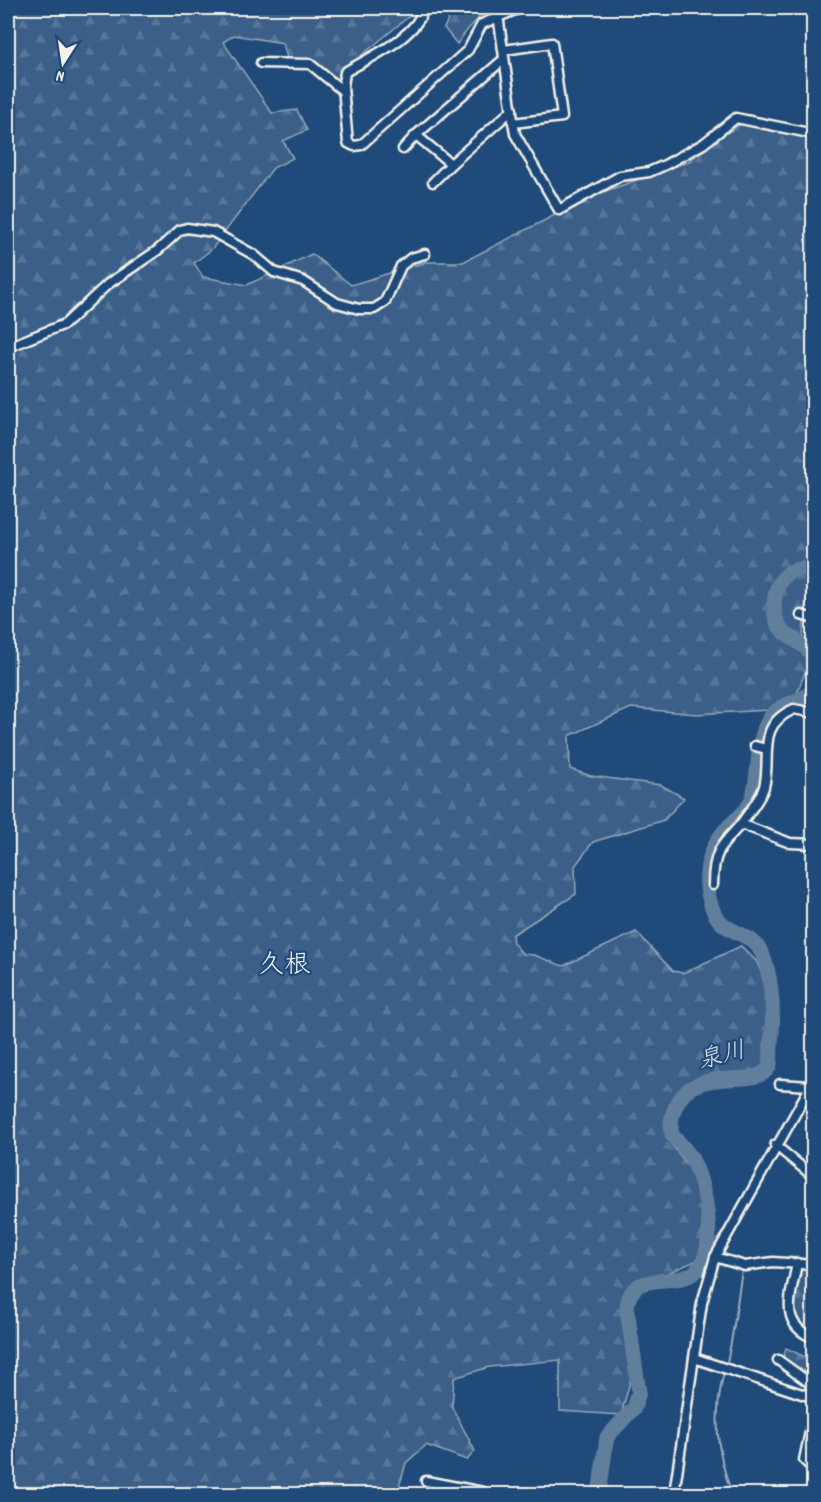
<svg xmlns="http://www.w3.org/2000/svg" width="821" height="1502" font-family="Dekko,'Klee One',sans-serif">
<defs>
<pattern id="forest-firs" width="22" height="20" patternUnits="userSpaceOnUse" patternTransform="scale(1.5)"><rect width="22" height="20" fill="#3a5f88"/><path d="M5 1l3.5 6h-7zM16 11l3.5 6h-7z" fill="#577699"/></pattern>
</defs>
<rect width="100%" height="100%" fill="#1f4a7a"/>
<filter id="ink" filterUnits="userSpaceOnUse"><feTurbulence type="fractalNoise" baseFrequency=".0167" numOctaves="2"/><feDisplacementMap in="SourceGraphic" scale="12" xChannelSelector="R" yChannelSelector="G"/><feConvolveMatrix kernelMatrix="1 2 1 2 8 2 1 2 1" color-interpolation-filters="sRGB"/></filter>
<g filter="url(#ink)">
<!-- forest -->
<g fill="url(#forest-firs)" stroke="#97a8b8" stroke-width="1.5">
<polygon points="8,8 419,8 344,70 338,83 313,63 288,62 283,43 234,35 223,42 272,113 297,110 307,130 283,141 293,158 273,168 212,249 194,263 203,277 247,285 312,254 351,285 425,262 463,262 592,196 690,161 706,146 744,122 813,140 814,581 805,606 803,636 808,664 796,696 770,710 696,714 631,708 569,736 570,769 591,776 661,785 684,798 664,820 593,842 575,866 576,894 512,935 513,943 523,954 534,955 563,966 636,932 673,971 683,973 741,946 757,962 775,1007 769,1062 752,1076 700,1079 675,1097 666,1129 671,1144 703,1185 711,1230 704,1257 626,1292 631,1378 621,1415 560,1411 560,1360 489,1367 454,1378 452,1407 475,1451 467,1460 426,1445 406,1463 397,1494 8,1494"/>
<polygon points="454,8 489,8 468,29 457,44 444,28"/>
<polygon points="813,1248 813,1372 808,1372 782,1361 786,1348 807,1358 812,1342 796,1326 793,1308 794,1274"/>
</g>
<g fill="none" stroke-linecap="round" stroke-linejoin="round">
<!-- stream -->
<g stroke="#9cacbb" stroke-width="2">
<path d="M703,1259L742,1270C737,1302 734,1334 726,1366"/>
<path d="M724,1371C713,1417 716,1451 732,1494"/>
</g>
<!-- river -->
<g stroke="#627e9d" stroke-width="15">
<path d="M814,567C806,568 792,569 787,574C772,586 770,616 782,630C791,639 809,646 814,658"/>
<path d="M599,1494L607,1437L634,1408L639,1392L627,1309C629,1266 676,1290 696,1271C720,1249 705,1180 690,1156C685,1148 678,1141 672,1135C670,1125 671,1117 675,1108C694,1061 755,1092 769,1067C772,1061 770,1051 771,1044C774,1020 774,955 751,940C736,930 721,929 713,910C701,881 706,849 729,826C738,817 747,812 752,799C761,772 754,739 772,715C782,702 803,703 814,689"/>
</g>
<!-- minor casing -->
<g stroke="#f4f1e8" stroke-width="13">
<g id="minor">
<path d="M424,8C416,38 370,57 345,72L343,87L348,143L354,146L361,145L468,50L482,24L520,8"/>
<polyline points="498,15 515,134 559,210 620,176 649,172 665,165 703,144 736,118 814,134"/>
<polyline points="504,50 552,43 562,117 513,123"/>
<polyline points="504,59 416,135 451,164 512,110"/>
<polyline points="261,63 310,64 343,91"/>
<polyline points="403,149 416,135"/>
<polyline points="433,182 451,164"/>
<polyline points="8,347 65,324 108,284 158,250 180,230 187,228 213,232 254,255 274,272 303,281 337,303 359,309 374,309 385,302 401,266 411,258 425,254"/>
<polyline points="801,615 814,619"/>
<path d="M814,713L794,709C755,726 772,756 764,787C760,800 748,813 741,824L790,843L814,844"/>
<polyline points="755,746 766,749"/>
<path d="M713,885C713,853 720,846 741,824"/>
<polyline points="780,1084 810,1086"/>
<polyline points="775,1145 814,1177"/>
<polyline points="715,1257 745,1266 773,1262 814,1265"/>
<path d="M797,1263C792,1293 777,1324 814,1338"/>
<polyline points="694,1358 814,1398"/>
<polyline points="778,1360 814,1386"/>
<polyline points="814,1413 804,1460 814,1470"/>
<polyline points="426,1481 483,1492"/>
<polyline points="674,1494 702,1303 715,1257 814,1080"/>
</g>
</g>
<!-- minor -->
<use href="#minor" stroke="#1f4a7a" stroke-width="8"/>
</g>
</g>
<g text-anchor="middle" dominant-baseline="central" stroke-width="4.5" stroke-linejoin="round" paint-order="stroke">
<!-- water labels -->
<g font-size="24" font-style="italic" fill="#dee0dd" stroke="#1f4a7a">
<text transform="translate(722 1057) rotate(-14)">泉川</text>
</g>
<!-- quarter labels -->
<g font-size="26" fill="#f4f1e8" stroke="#1f4a7a">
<text x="284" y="966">久根</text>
</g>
</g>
<!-- margin -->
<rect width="821" height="1502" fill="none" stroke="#1f4a7a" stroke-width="30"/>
<rect x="15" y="15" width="791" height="1472" fill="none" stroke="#f4f1e8" stroke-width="2" filter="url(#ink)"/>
<!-- north arrow -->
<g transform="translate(63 63) rotate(192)" stroke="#1f4a7a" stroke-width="4.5" paint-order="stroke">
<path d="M0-4.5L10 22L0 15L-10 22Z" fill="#f4f1e8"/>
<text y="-9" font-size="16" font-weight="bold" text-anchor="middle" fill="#f4f1e8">N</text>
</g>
</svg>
